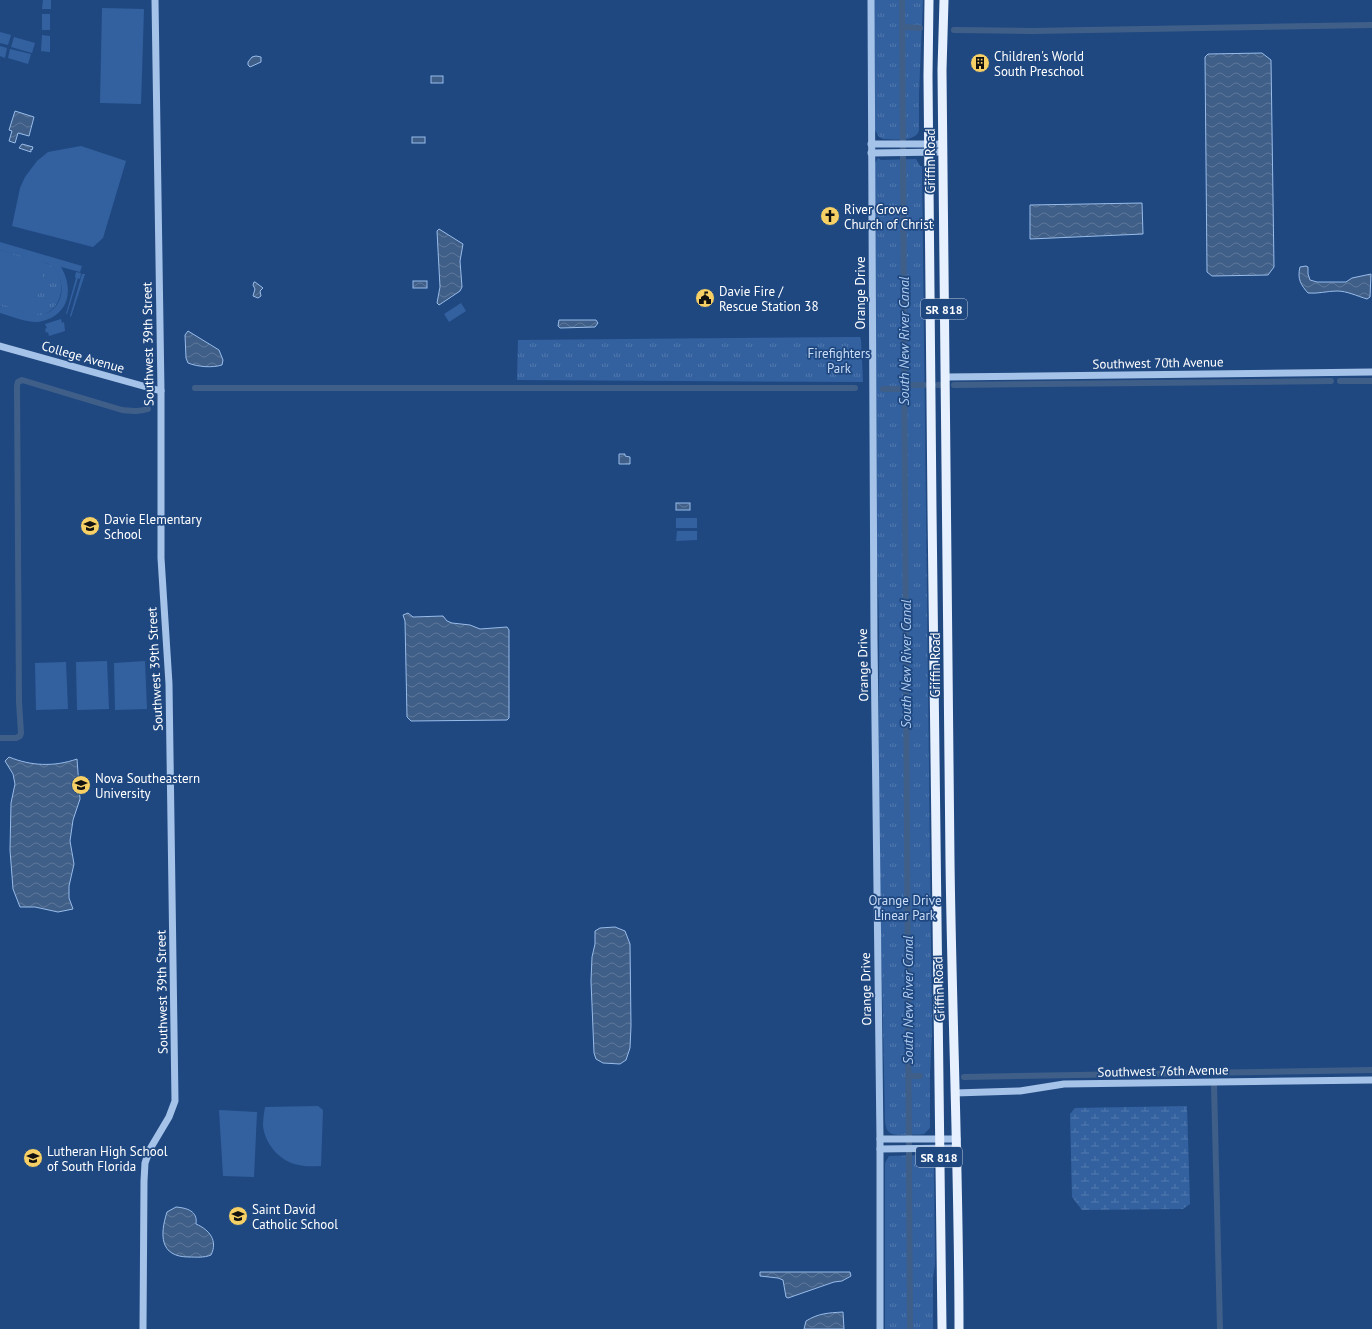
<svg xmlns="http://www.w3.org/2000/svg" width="1372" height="1329" font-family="'PT Sans',sans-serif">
<defs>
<pattern id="grass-tufts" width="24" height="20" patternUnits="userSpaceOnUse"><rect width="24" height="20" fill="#33619f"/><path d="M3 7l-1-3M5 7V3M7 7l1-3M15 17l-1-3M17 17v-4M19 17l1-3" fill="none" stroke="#5279ad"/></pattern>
<pattern id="wetland-marsh" width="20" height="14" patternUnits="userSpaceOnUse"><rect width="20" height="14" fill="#33619f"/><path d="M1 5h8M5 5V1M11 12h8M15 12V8" fill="none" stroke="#5279ad"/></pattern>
<pattern id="water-waves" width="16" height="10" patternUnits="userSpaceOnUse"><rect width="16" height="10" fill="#405f88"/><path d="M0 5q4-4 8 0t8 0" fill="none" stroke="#5d779a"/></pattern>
</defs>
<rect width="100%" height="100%" fill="#1f4881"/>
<!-- grass -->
<g fill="url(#grass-tufts)">
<path d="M874,0H923L919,93V130C916,143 893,139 883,139L879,137L875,130Z"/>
<path d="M878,158L881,160L916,159L920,166H922L932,1031L930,1074V1128L924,1134C918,1135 911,1134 905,1135C892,1135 886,1135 885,1120C883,1006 879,892 879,778C878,706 881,635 877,563L875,163Z"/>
<path d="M0,250C12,253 42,259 50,265C70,279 62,315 36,316C26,316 10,309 0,306Z"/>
<polygon points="860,337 861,340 863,382 517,380 518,340"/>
<path d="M924,1155C932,1156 932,1163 934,1169L935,1264L933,1278V1329H885V1163L889,1156Z"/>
</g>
<!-- wetland -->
<polygon fill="url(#wetland-marsh)" points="1187,1106 1190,1204 1183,1209 1082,1210 1072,1197 1070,1114 1075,1108"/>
<!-- pitch -->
<g fill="#33619f">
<polygon points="43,0 51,0 51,9 42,9"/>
<polygon points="102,8 144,9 141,104 100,103"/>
<rect x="42" y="14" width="8" height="16"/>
<polygon points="0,32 11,35 8,45 0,43"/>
<polygon points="42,35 50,36 50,52 41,51"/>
<polygon points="14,37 35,43 32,53 11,47"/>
<polygon points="0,46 7,48 5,58 0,56"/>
<polygon points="10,49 31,54 28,64 8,58"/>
<polygon points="81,146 126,161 103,238 93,247 12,226 20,188 25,177 37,161 48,152"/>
<path d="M0,242L82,266L80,272L61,267C71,284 72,307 51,318C46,320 41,322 36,322C25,322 11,316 0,313V306L32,315C62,319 73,280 47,263L0,250Z"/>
<polygon points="0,251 46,264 32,313 0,304"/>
<polygon points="76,272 81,273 80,279 78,278 67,314 66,314 76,278 75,277"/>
<polygon points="82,274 85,274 71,317 70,316"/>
<polygon points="461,303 466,311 449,322 444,314"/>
<polygon points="61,319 62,323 64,322 65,331 49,336 48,332 46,333 45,329 47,328 45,324"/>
<rect x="676" y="518" width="21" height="10"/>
<polygon points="677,531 697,531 697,540 676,541"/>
<polygon points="107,661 109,709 77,710 76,662"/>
<polygon points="145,661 147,709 115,710 114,663"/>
<polygon points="66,662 68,709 36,710 35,663"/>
<path d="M318,1106L323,1110L321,1166C314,1166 306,1167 299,1165C280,1162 265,1144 263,1126C263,1119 264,1113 265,1107Z"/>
<polygon points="219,1110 257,1112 254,1177 223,1176"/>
</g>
<!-- water -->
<g fill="url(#water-waves)" stroke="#98bcea">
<polygon points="1262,53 1271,60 1274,267 1268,275 1212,276 1207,272 1205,57 1208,54"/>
<polygon points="256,56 261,57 261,62 250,67 248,65 248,62 252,57"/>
<rect x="431" y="76" width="12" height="7"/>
<polygon points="15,111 34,117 29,136 18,133 15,143 9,141 12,131 9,130"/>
<rect x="412" y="137" width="13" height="6"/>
<polygon points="22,144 33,147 32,150 31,149 31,152 19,148"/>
<polygon points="1142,203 1143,234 1030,239 1030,205"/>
<polygon points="439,229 463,244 460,261 462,287 460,291 439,305 437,303 440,287 437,231"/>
<path d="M1306,266L1308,267V274L1310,280L1317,282H1346L1352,278L1371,274L1370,297L1367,299C1357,296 1347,291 1337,291C1327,291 1318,294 1308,293C1301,285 1297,279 1300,267Z"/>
<rect x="413" y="281" width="14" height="7"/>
<polygon points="254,282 255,282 263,288 260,291 261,296 258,298 253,296 255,289 253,285"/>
<polygon points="559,320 596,320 598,323 595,327 560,328 558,326"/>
<path d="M188,331L219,350L223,360L222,365C212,368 198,367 188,363L186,358L185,335Z"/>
<polygon points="619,454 625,454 625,456 630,457 630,464 619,464"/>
<rect x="676" y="503" width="14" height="7"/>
<polygon points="408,613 413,617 443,616 447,621 452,623 470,625 480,629 507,627 509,630 509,718 507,720 411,721 407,717 405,621 403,615"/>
<path d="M9,757C31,766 54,767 77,759L80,799L73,820L70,841L74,864L69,886V898L73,909L58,912L35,907H20L13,889L10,850L11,803L15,784L13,774L5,761Z"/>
<polygon points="615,927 625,931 630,944 631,1026 630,1048 626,1060 620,1064 603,1063 596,1059 594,1053 591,981 592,957 595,944 595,931 600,928"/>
<path d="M176,1207C187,1208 198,1211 196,1224C210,1230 218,1241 211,1255C204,1258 196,1257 189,1257C159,1257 160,1234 167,1212Z"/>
<polygon points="760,1272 850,1272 851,1276 842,1281 834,1282 788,1298 786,1297 783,1280 778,1278 760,1276"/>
<path d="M843,1312L844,1329H804L806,1321C819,1313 828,1313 843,1312Z"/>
</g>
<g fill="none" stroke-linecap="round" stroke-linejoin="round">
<!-- canal -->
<g stroke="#405f88" stroke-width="6">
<polyline points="902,0 910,1329"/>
<polyline points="903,27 920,28"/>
<polyline points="954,30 1032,31 1372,25"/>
<polyline points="1340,381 1372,381"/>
<polyline points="905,385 924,385"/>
<polyline points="938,385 940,385"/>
<polyline points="954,385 1331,381"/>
<polyline points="195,388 855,388"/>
<polyline points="883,389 905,389"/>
<path d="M0,738H16L20,736L21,733L19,702L17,386L18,382L22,380L122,410C132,411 139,412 148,409"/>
<polyline points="908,1076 920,1076"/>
<polyline points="964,1077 1372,1070"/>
<polyline points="1214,1085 1220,1329"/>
</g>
<!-- tertiary -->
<g stroke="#a5c2e8" stroke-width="7">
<polyline points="871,0 874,640 880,1139 880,1329"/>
<polyline points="871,144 943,144"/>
<polyline points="871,153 943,152"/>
<polyline points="0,346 161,391"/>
<polyline points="945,377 1372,372"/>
<polyline points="955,1093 1020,1091 1064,1084 1372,1080"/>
<polyline points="880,1139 957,1139"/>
<polyline points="880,1149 957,1148"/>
<polyline points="143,1329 144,1181 145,1163 150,1149 169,1117 175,1101 169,684 161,558 161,391 155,0"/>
</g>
<!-- primary -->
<g stroke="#e7f0fe" stroke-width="9">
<polyline points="929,0 928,76 932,510 942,1329"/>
<path d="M944,0L942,70L950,861C952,1017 959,1173 959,1329"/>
</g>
</g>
<!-- icons -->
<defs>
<g id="building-disc" transform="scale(1)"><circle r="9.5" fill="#f6cf65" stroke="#1f4881"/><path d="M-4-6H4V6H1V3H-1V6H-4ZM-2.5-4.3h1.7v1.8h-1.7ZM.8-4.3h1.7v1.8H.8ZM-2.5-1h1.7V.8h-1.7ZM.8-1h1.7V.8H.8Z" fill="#111"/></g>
<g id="church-disc" transform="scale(1)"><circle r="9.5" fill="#f6cf65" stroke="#1f4881"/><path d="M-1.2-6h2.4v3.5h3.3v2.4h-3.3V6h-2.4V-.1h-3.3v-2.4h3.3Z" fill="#111"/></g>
<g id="civic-disc" transform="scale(1)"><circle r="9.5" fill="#f6cf65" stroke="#1f4881"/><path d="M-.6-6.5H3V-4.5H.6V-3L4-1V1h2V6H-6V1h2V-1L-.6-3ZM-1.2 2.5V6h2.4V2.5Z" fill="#111"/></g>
<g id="school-disc" transform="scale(1)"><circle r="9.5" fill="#f6cf65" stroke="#1f4881"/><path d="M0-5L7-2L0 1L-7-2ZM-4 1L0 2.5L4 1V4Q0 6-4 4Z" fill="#111"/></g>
<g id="university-disc" transform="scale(1)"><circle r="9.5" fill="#f6cf65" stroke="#1f4881"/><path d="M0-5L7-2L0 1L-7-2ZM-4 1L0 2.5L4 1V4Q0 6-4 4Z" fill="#111"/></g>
</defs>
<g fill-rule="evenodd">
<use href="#building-disc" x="980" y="63"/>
<use href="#church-disc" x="830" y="216"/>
<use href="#civic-disc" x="705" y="298"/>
<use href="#school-disc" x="90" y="526"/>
<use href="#university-disc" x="81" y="785"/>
<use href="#school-disc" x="33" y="1158"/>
<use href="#school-disc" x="238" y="1216"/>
</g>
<g text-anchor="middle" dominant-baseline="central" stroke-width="3.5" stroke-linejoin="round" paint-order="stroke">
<!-- shield labels -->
<g fill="#1f4881" stroke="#bcc8d9" stroke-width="1">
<rect x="921" y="299" width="46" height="20" rx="3"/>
<rect x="916" y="1147" width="46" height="20" rx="3"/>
</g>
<g font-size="12" font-weight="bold" fill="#fff">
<text x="944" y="309">SR 818</text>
<text x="939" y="1157">SR 818</text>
</g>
<!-- poi labels -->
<g font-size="13" fill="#fff" stroke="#1f4881" text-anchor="start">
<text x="994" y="56">Children's World<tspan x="994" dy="15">South Preschool</tspan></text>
<text x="844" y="209">River Grove<tspan x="844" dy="15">Church of Christ</tspan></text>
<text x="719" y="291">Davie Fire /<tspan x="719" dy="15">Rescue Station 38</tspan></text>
<text x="104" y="519">Davie Elementary<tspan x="104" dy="15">School</tspan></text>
<text x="95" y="778">Nova Southeastern<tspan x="95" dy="15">University</tspan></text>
<text x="47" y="1151">Lutheran High School<tspan x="47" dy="15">of South Florida</tspan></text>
<text x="252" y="1209">Saint David<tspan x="252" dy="15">Catholic School</tspan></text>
</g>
<!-- street labels -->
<g font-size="13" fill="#fff" stroke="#1f4881">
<text transform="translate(930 161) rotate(-90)">Griffin Road</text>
<text transform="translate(860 293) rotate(-90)">Orange Drive</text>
<text transform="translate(148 344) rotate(-91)">Southwest 39th Street</text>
<text transform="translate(83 357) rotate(16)">College Avenue</text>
<text transform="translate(1158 363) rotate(-1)">Southwest 70th Avenue</text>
<text transform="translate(863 665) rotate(-91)">Orange Drive</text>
<text transform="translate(935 665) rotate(-90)">Griffin Road</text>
<text transform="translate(155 669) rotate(-93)">Southwest 39th Street</text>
<text transform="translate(866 989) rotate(-91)">Orange Drive</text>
<text transform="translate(939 989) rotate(-92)">Griffin Road</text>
<text transform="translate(162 992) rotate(-91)">Southwest 39th Street</text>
<text transform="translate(1163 1071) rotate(-1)">Southwest 76th Avenue</text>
</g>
<!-- park labels -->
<g font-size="13" fill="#c9dcf6" stroke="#1f4881">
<text x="839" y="353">Firefighters<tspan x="839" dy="15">Park</tspan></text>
<text x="905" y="900">Orange Drive<tspan x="905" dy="15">Linear Park</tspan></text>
</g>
<!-- water labels -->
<g font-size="14" font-style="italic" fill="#b0ccf0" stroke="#1f4881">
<text transform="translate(904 341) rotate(-90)">South New River Canal</text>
<text transform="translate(906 664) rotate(-90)">South New River Canal</text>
<text transform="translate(908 1000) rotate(-90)">South New River Canal</text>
</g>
</g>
</svg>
